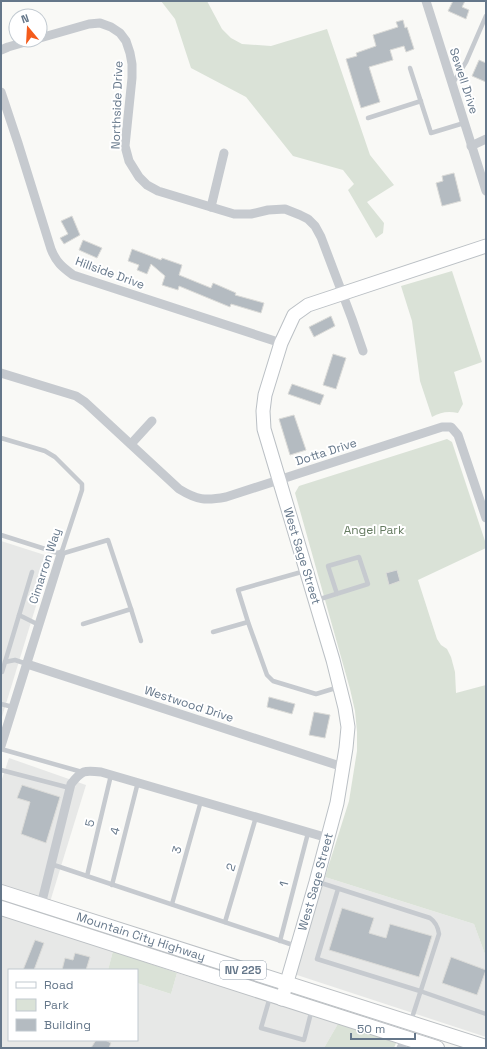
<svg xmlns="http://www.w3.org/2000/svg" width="487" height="1049" font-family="'Space Grotesk',sans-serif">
<rect width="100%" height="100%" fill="#f9f9f6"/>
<!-- built -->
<g fill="#e7e8e7">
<polygon points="1,541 51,557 1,720"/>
<polygon points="9,758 86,785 50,902 1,885 1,782"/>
<polygon points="325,877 474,924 486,957 486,1037 294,974"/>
<polygon points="1,914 113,951 108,970 9,970 9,1040 137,1040 137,983 171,994 177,973 339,1022 324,1048 1,1048"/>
</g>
<!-- green -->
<g fill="#dae2d7">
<polygon points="161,1 207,1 222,29 231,38 242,44 271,46 327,29 370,155 394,185 367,202 384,223 383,233 376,238 348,190 354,184 343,170 293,156 246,97 191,68 175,19"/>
<path d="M452,271L482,362L454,372L463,404L458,413C448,411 441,412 432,417L420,381L412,321L401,286Z"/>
<polygon points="447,439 452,442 486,544 486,548 418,580 437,639 441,645 447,649 451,657 455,672 456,693 486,685 486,957 474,924 325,877 349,801 357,751 357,732 355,711 350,689 295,493 299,486"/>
<polygon points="113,951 177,973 171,994 137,983 137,970 108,970"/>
<polygon points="339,1022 396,1043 394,1048 324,1048"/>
</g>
<!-- building -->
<g fill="#b4bbc1" stroke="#dbdbd8">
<polygon points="453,1 465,1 462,7 469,10 466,19 448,11"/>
<polygon points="403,20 405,28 407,27 414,49 406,52 404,46 390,50 393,60 369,67 380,102 361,108 346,59 357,56 356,53 376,46 373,35 398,27 396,22"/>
<polygon points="479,60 486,63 486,82 472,76"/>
<polygon points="454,173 461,201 442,206 436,183 443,181 442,176"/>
<polygon points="72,216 80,235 64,244 60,238 68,234 61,221"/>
<polygon points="83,240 102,248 97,258 79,250"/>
<polygon points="132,249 161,260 162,258 182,265 179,275 211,288 213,283 236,293 235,295 264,303 261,313 231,304 230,307 179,286 178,290 162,285 165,276 151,264 147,274 137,270 139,265 128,261"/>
<polygon points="331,316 335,326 314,337 309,327"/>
<polygon points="333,354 346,358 336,389 323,385"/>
<polygon points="292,384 324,395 320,405 288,394"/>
<polygon points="294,415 306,450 290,455 279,419"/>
<polygon points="397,570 400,581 389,585 386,573"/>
<polygon points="269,697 295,704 292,714 267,707"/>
<polygon points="314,712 330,715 325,738 309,735"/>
<polygon points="22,785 60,797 46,843 21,834 30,802 17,798"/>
<polygon points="342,908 374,918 369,933 386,938 390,924 432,936 419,977 329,950"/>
<polygon points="35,940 44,943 34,970 23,970"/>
<polygon points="75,953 90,957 86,970 62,970 65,958 73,960"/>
<polygon points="451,957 486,970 477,995 442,983"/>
<polygon points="96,1040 105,1040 111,1043 109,1048 91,1048"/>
</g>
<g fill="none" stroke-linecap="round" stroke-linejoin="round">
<!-- secondary casing -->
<g stroke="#bbc0c5" stroke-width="15">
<g id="secondary">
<path id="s1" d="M282,999L316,882L337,803L346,748L348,727L345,708L333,660L264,429L263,411L265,395L281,343L294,315L308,305L486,246"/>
</g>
</g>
<!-- primary casing -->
<g stroke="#bcc0c4" stroke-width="16">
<g id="primary">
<path id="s2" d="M1,892L486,1047"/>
<polyline points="1,908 437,1048"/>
</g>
</g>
<!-- lane -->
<g stroke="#c6cacf" stroke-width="4.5">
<polyline points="410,68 431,133 464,123"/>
<polyline points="453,83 466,62 486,16"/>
<polyline points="368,118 421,101"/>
<polyline points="1,438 45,451 55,457 82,484 82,490 61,554"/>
<polyline points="1,535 61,554 108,540 131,609"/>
<polyline points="305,571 238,590 248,622 267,675 273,681 316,694 339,687"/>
<polyline points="317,600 368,584 359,557 328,566 337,594"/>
<polyline points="19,615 39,625"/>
<polyline points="83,624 131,609 141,641"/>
<polyline points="213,632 248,622"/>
<polyline points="5,662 15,660 27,664"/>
<polyline points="1,672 2,672 32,572"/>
<polyline points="1,704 13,707"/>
<polyline points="1,749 82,772"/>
<polyline points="1,770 70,788"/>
<polyline points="51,864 296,946"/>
<polyline points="87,876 111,775"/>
<path d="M318,882L430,918C436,922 438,927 439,934L411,1021"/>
<polyline points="112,885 138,782"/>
<polyline points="338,889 317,959 420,991 486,1014"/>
<polyline points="172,904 201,801"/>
<polyline points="225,922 256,817"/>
<polyline points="280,941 308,833"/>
<polyline points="270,997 261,1028 304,1040 312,1009"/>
</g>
<!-- street -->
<g stroke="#c6cacf" stroke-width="9">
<polyline points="426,1 486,191"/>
<polyline points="40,38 89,24 100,23 111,27 120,33 126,41 130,53 132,64 132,78 125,146 129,161 139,177 147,185 158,191 234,214 251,214 268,210 285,209 300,215 308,219 315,226 321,237 352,319 363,351"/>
<polyline points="1,50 8,47 32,40"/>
<path d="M1,92L18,143L51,249C56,262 62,267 73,275L281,343"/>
<polyline points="471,146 486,139"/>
<polyline points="211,207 224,153"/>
<path d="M1,373L76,396L85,402L179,489C197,500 205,501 226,497L442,427H451L458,435L486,518"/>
<polyline points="131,444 152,421"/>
<polyline points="27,664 343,767"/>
<polyline points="1,746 61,554"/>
<path d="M41,905L71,784C82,770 84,770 101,772L328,838"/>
<polyline points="401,1048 406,1038"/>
</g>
<!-- secondary -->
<use href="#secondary" stroke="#fff" stroke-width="13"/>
<!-- primary -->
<use href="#primary" stroke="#fff" stroke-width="14"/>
</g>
<g text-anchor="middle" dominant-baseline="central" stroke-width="4" stroke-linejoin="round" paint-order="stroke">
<!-- shield labels -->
<rect fill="#fff" stroke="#93a0ad" stroke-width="1" x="220" y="961" width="46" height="18" rx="3"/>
<g font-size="11" font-weight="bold" fill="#65778a">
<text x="243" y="970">NV 225</text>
</g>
<!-- street labels -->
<g font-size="12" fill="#65778a" stroke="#fff">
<text transform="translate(464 81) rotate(72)">Sewell Drive</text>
<text transform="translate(117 105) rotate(-88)">Northside Drive</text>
<text transform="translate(110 273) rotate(20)">Hillside Drive</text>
<text transform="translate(326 452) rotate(-18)">Dotta Drive</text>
<text transform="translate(302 556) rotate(73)">West Sage Street</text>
<text transform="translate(45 566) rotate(-72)">Cimarron Way</text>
<text transform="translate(189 704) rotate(18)">Westwood Drive</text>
<text transform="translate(90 823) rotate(-77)">5</text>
<text transform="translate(115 831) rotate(-76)">4</text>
<text transform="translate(177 850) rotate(-74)">3</text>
<text transform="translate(231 867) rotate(-73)">2</text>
<text stroke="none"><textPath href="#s1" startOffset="122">West Sage Street</textPath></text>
<text transform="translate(284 884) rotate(-76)">1</text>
<text stroke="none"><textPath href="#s2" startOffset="147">Mountain City Highway</textPath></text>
</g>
<!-- park labels -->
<g font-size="12" fill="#657b61" stroke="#fff">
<text x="374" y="530">Angel Park</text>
</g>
</g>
<!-- border -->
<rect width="487" height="1049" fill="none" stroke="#65778a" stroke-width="4"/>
<!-- legend -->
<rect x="8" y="969" width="130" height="72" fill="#ffffff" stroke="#c1c9d0"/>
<rect x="16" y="982" width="20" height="6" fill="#ffffff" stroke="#c1c9d0"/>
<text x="44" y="989" font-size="12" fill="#65778a">Road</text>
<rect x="16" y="999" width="20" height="12" fill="#dae2d7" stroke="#c1c9d0"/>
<text x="44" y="1009" font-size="12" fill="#65778a">Park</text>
<rect x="16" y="1019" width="20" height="12" fill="#b4bbc1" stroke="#c1c9d0"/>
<text x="44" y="1029" font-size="12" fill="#65778a">Building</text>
<!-- north arrow -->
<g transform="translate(28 28) rotate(342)"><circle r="19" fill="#ffffff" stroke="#c1c9d0"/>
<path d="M0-3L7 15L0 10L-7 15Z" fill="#f45b1b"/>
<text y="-6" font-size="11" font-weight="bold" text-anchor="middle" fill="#65778a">N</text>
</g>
<!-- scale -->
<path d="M351 1033v6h64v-6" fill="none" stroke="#65778a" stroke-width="2"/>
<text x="357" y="1033" font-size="12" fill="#65778a" stroke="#ffffff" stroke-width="3" paint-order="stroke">50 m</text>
</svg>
